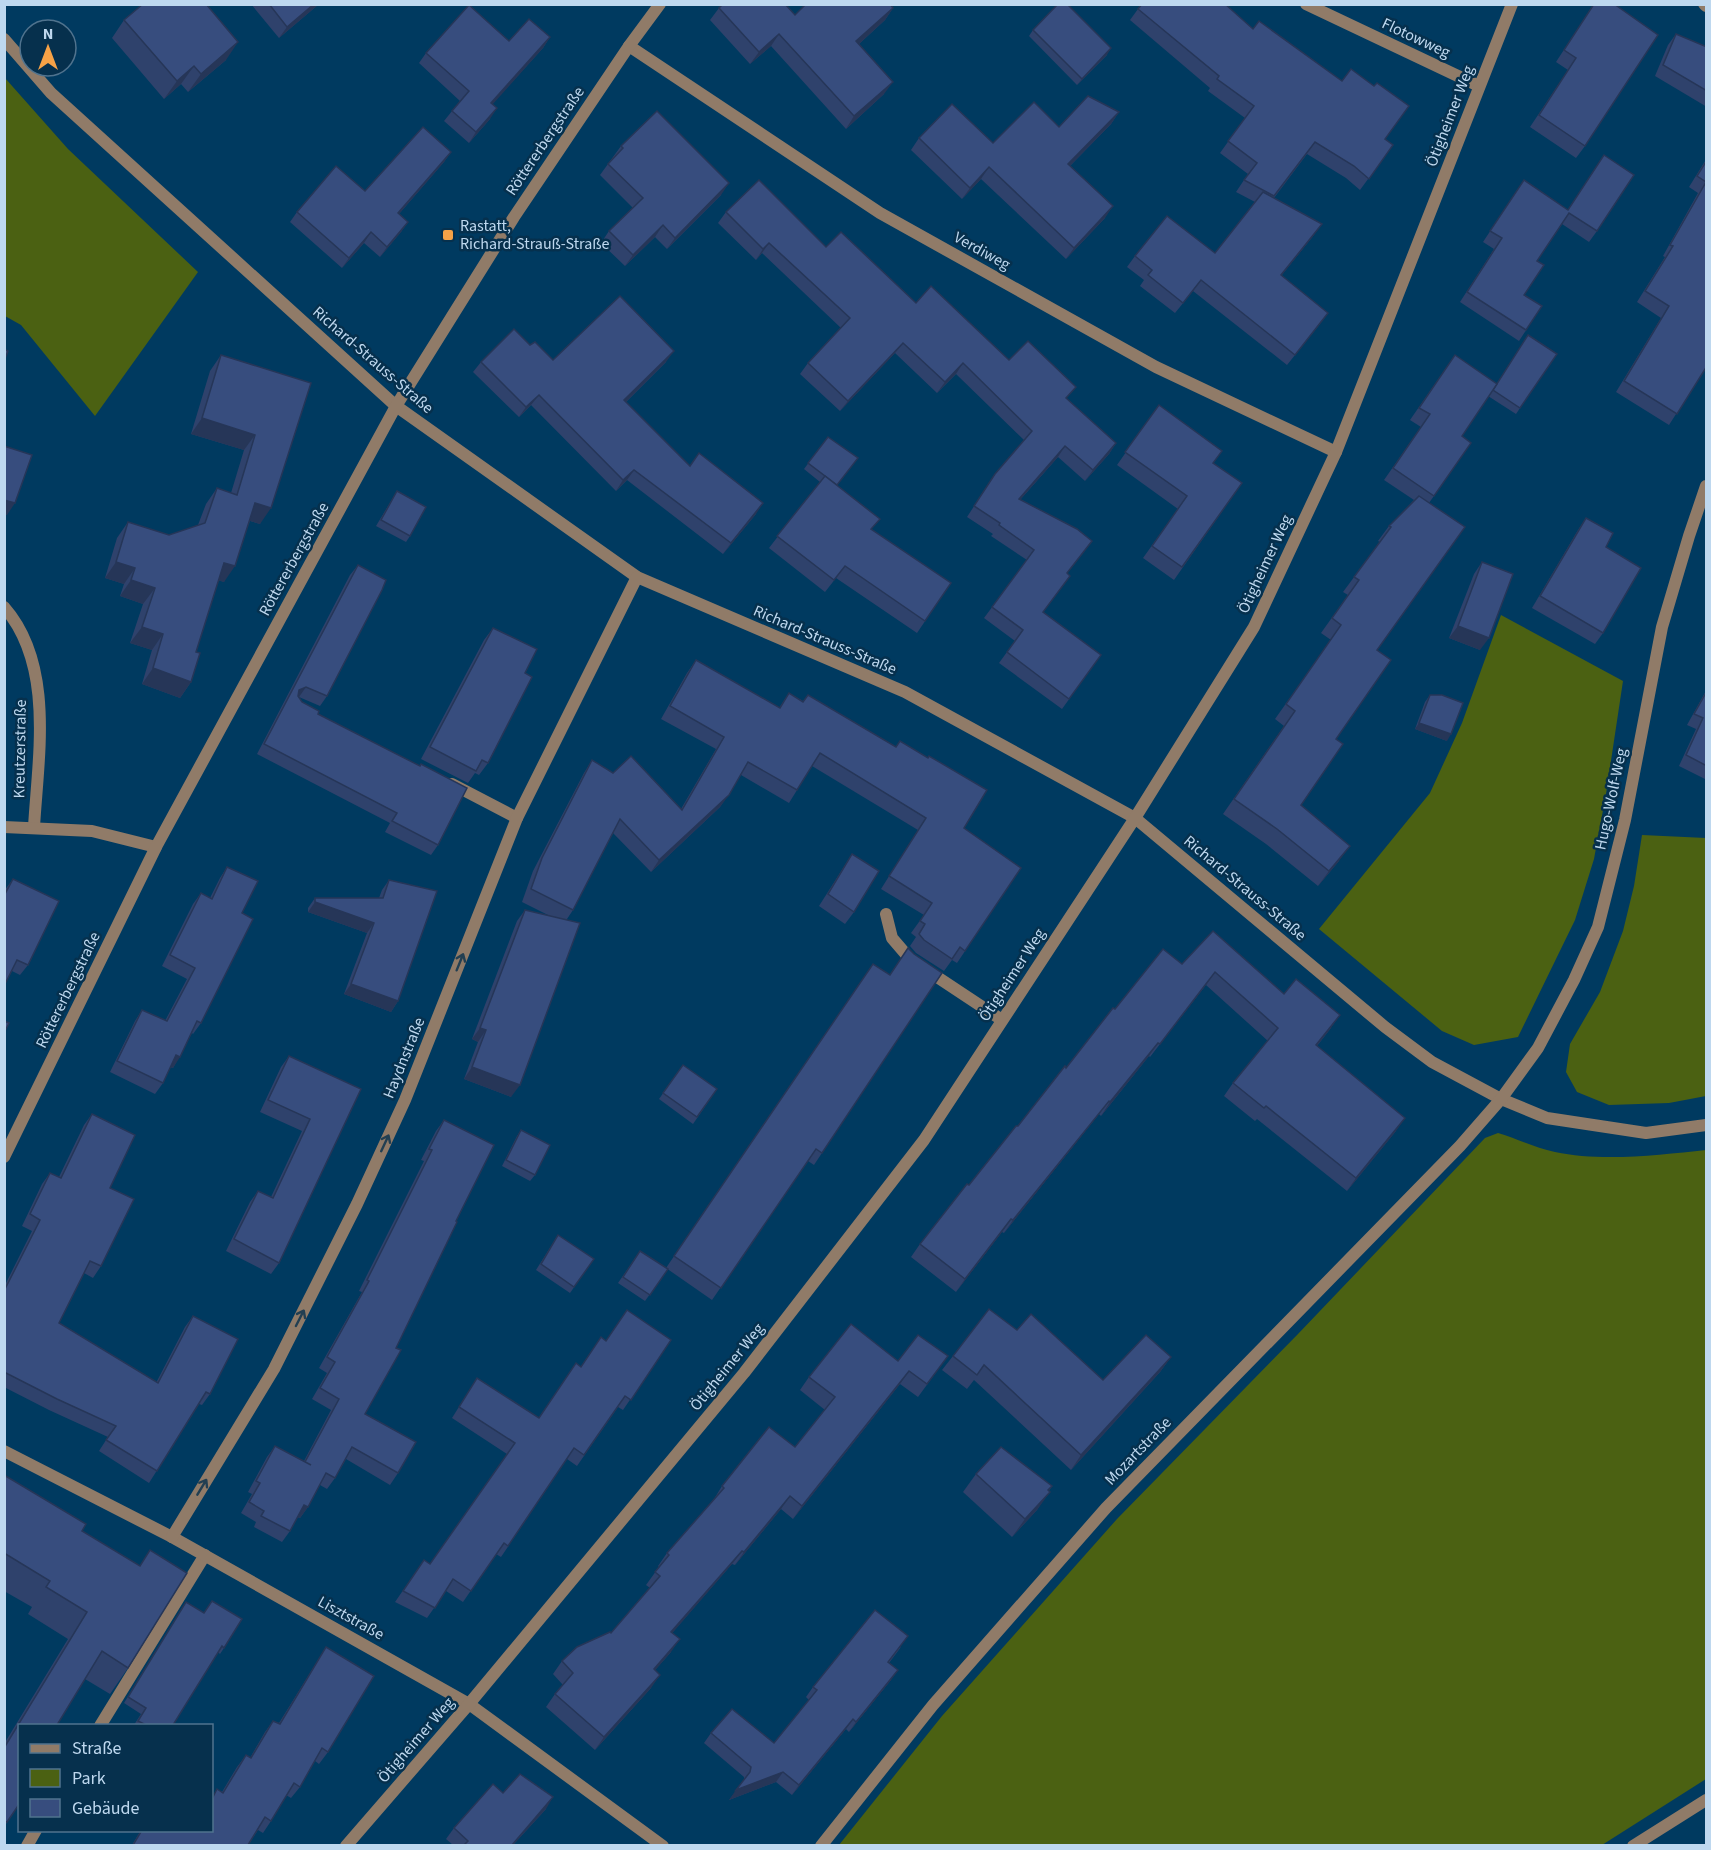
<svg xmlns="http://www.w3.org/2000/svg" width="1711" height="1850" font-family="'Source Sans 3',sans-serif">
<rect width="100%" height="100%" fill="#003a60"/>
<!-- green -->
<g fill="#4b6112">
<polygon points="5,78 68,149 198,272 95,416 21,325 5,316"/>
<polygon points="1501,615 1623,681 1606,794 1594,859 1575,920 1518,1037 1474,1045 1442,1031 1319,929 1430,793 1462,723"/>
<polygon points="1642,835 1706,838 1706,1096 1669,1103 1609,1105 1577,1092 1566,1072 1570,1044 1600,992 1623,931 1634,886"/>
<path d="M1498,1133C1518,1139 1535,1148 1555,1152C1601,1162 1660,1155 1706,1150V1779L1602,1845H839L942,1716L1117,1519L1298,1334L1485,1138Z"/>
</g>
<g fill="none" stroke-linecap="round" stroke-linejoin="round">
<!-- service -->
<g stroke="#907b68" stroke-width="12">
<polyline points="452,784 517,818"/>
<polyline points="886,914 892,938 910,959 1002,1020"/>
<polyline points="100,1726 205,1555"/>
<polyline points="27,1846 36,1830"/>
</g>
<!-- minor -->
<g stroke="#907b68" stroke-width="12">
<polyline points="1306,4 1479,86"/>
<polyline points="1704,4 1706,6"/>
<polyline points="4,39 51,93 396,406 637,577 905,692 1135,818 1385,1027 1432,1062 1501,1099 1547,1118 1646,1133 1706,1125"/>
<polyline points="629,46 880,213 1156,367 1336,452"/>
<path d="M4,607C55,665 38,757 34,827"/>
<polyline points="4,827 92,831 156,847"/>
<polyline points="4,1157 156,847 396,406 514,217 629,46 660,4"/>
<polyline points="4,1451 172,1537 469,1704 663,1846"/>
<polyline points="172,1537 274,1369 357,1204 405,1100 517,818 637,577"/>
<polyline points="346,1846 469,1704 744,1373 924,1140 1135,818 1254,627 1336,452 1512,4"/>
<polyline points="821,1846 933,1705 1106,1508 1460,1146 1501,1099 1538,1048 1574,980 1598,927 1625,820 1662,627 1689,536 1706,486"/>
<polyline points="1633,1846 1706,1800"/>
</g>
</g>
<!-- wall -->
<g fill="#2f426c">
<polygon points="251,4 319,4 279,38"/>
<polygon points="719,8 795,15 893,8 885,20 859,44 884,94 846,129 771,46 750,64 710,20"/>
<polygon points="1591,8 1585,146 1576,158 1530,127 1568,70 1556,62"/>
<polygon points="1138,9 1385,139 1393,145 1360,190 1346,178 1307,154 1274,198 1314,235 1281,276 1320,324 1287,365 1193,291 1175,313 1140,286 1144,280 1127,267 1135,256 1215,253 1255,202 1236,192 1248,174 1220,153 1245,118 1208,91 1210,88 1130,20"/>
<polygon points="124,20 226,60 188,92 181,84 164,99 112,38"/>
<polygon points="1033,30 1107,55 1077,85 1029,36"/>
<polygon points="1676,34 1707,47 1707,107 1655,76 1668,45"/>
<polygon points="550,37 543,48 492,104 490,119 469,143 444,121 460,101 419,63 426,53 509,41"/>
<polygon points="1119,112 1111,124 1070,166 1105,218 1066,259 981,179 962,199 911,150 919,138 993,143"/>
<polygon points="621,146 721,195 667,249 655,237 625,266 601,243 609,231 633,208 600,175"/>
<polygon points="451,152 444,162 399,214 408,222 401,232 380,257 364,243 342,268 290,222 297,212 365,191"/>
<polygon points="1707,158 1707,366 1669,425 1616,392 1661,318 1637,302 1665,257 1663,256 1698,193 1689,187"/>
<polygon points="1524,180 1597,231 1589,242 1562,224 1537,261 1524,295 1542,306 1519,341 1460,302 1494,249 1483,242"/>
<polygon points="726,212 826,247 1009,360 1067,399 1116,443 1109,454 1085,481 1058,457 1020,500 1092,541 1067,573 1070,576 1043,612 1101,655 1062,709 999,663 1015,641 984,618 1027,560 991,536 993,534 967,517 995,474 1024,440 956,374 937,393 895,353 840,411 800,374 808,363 841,328 762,253 756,260 718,223"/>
<polygon points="530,345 553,360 666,362 626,402 690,466 756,514 723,554 627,480 616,491 531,405 519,417 473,372 481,362"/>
<polygon points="1557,354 1516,414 1488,396 1462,436 1471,443 1429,503 1377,650 1336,739 1301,805 1339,861 1318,886 1266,844 1223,814 1284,726 1275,719 1331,640 1321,633 1348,595 1343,592 1380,542 1378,541 1389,526 1414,500 1384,480 1421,427 1410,420 1455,355 1496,384"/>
<polygon points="221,355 311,383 260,524 250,521 224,582 218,580 196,652 191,682 180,698 142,684 152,650 130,643 143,604 120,596 124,584 105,578 117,538 128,522 169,535 198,525 206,504 217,488 231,493 244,450 191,434 210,371"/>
<polygon points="1159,405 1213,463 1242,483 1174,580 1143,558 1178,509 1117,465"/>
<polygon points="828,437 838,486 872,530 951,583 917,633 836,578 825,592 769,548 820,482 804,469"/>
<polygon points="397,491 410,536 406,542 376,526"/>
<polygon points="1586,518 1606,547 1603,633 1595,644 1532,608 1578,530"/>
<polygon points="1482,562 1480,650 1449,638 1474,574"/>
<polygon points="358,565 327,696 320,706 299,697 302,702 318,714 419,766 438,845 431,855 385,832 390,823 257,754 350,575"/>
<polygon points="493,628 525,673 488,763 479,775 475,773 468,783 421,759 484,640"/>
<polygon points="696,660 779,708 789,693 803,701 808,695 964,828 1021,868 957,963 952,960 944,971 916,953 910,946 916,937 911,933 924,915 881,889 918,830 812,766 789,803 741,775 720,807 651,872 613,833 573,910 567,919 511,1097 464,1079 478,1042 472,1039 517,921 525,910 550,916 522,902 533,871 584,773 592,760 613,773 681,809 716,749 661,719 687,673"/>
<polygon points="1707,689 1707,780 1679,766 1696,729 1687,725"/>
<polygon points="1430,695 1447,741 1415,729 1425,702"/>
<polygon points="852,854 854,912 845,924 819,906"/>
<polygon points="227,867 242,913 201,1023 193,1034 192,1033 173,1068 170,1067 163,1083 155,1094 110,1072 135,1021 142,1010 165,1021 187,979 162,966 193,904 201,893 210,898 220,878"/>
<polygon points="13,879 28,965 20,975 12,971 4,986 4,891"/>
<polygon points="389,880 398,1001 391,1012 344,994 367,933 308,912 308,908 315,898 379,898 382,890"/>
<polygon points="1213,931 1284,994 1331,1028 1317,1046 1396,1131 1347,1191 1257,1119 1255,1121 1224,1096 1233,1083 1268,1041 1206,985 1150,1057 1149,1056 1101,1116 1099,1114 1004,1233 1002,1232 956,1292 911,1257 920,1244 1115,1009 1182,964"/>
<polygon points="914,954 942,973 814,1165 808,1161 712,1300 666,1268 873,964 890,975"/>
<polygon points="289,1056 361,1089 279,1263 271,1274 226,1251 250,1202 258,1191 271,1197 302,1131 260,1112 281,1067"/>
<polygon points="683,1065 717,1089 693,1124 659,1099"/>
<polygon points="92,1114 110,1188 101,1266 93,1278 84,1273 59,1323 156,1383 185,1327 193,1316 210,1394 202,1405 199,1404 149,1483 99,1451 108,1437 49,1410 4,1387 4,1287 32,1231 22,1226 42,1184 50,1173 59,1177 84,1125"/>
<polygon points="444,1120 456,1221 365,1414 398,1473 390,1485 346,1459 335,1478 327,1489 320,1485 308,1507 300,1518 297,1517 290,1531 282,1542 254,1527 256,1522 241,1513 252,1494 248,1492 267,1457 275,1446 304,1461 331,1410 312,1399 327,1373 319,1368 362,1292 359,1291 424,1161 421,1160 436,1131"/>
<polygon points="521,1130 535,1175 530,1181 502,1166 517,1136"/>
<polygon points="558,1235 594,1259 570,1293 536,1270"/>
<polygon points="640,1251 668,1269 645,1301 618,1283"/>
<polygon points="1017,1330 1103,1380 1171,1357 1160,1372 1071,1470 974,1380 967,1389 942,1370 953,1356"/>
<polygon points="671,1340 623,1410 618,1407 577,1466 567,1459 501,1557 496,1554 463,1602 446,1591 427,1618 395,1602 424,1560 430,1564 507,1454 452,1418 477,1378 539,1418 581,1366 606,1341"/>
<polygon points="948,1356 918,1397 900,1384 793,1519 781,1509 735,1565 732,1564 672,1633 671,1652 655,1670 651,1688 595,1750 546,1707 555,1694 563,1685 553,1674 562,1661 611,1633 650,1588 646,1585 659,1567 658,1566 667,1553 714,1499 722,1486 795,1447 825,1410 800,1390 809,1377 898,1361"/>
<polygon points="976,1474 1052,1486 1037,1510 1012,1537 963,1492"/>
<polygon points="4,1475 82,1531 140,1566 150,1550 128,1668 110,1694 85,1679 20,1725 20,1803 4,1827 4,1744 68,1639 28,1614 32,1607 4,1591"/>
<polygon points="182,1608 224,1648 220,1654 218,1652 173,1725 134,1725 141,1714 124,1703"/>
<polygon points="326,1647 328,1752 319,1764 315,1761 300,1787 291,1798 286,1795 271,1821 263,1833 258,1830 248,1845 132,1845 141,1830 212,1830 212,1797 217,1789 222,1792 237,1767 246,1755 250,1758 265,1732 273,1721 279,1723"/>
<polygon points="901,1647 889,1663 891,1680 849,1732 846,1729 792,1795 776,1782 729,1800 744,1781 744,1777 704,1743 711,1733 774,1743 809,1700 806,1697 813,1687"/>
<polygon points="503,1793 546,1809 513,1845 453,1845 446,1839 454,1828"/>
</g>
<!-- shaded-wall -->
<g fill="#263658">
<polygon points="314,4 319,4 279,38 287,27"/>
<polygon points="893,8 885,20 848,54 856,41"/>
<polygon points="779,34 771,46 750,64 759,52"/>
<polygon points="550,37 543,48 484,114 491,103"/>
<polygon points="238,42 226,60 188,92 201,74"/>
<polygon points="1111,48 1107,55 1077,85 1082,79"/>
<polygon points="194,66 181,84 164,99 177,81"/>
<polygon points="893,82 884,94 846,129 854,116"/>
<polygon points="497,108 490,119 469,143 476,132"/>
<polygon points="1119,112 1111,124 1060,176 1068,164"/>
<polygon points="451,152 444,162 391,223 398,213"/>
<polygon points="989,167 981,179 962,199 970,188"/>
<polygon points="729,183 721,195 667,249 675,238"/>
<polygon points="1113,206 1105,218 1066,259 1074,248"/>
<polygon points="408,222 401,232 380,257 387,247"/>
<polygon points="1322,224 1314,235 1273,286 1281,275"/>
<polygon points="663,225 655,237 625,266 633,255"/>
<polygon points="371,232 364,243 342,268 349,258"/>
<polygon points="769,243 762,253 756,260 763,249"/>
<polygon points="903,343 895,353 840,411 848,401"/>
<polygon points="674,351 666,362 617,411 624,400"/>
<polygon points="963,363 956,374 937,393 945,382"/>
<polygon points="539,395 531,405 519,417 526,407"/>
<polygon points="202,418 255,435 244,450 191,434"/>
<polygon points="1116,443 1109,454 1085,481 1093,470"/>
<polygon points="1065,446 1058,457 1011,510 1019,499"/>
<polygon points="634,470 627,480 616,491 623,480"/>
<polygon points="4,500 15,503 7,515 4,515"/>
<polygon points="255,503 271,508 260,524 244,519"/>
<polygon points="763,503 756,514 723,554 731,543"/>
<polygon points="116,562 135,568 124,584 105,578"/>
<polygon points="224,563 235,566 224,582 213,579"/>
<polygon points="131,580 155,588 143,604 120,596"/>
<polygon points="1458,626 1489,638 1480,650 1449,638"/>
<polygon points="142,627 163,634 152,650 130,643"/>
<polygon points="153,668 191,682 180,698 142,684"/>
<polygon points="306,687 299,697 292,701 299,690"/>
<polygon points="1419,723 1451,734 1447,741 1415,729"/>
<polygon points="729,795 720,807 651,872 659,860"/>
<polygon points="1350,846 1339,861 1318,886 1329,871"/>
<polygon points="315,902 374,923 367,933 308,912"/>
<polygon points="1215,972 1206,985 1150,1057 1160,1044"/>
<polygon points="351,984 398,1001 391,1012 344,994"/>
<polygon points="1340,1015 1331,1028 1307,1058 1316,1045"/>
<polygon points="480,1028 486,1030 478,1042 472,1039"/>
<polygon points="1158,1043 1149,1056 1101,1116 1110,1102"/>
<polygon points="176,1055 180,1057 173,1068 168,1066"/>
<polygon points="472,1067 520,1085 511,1097 464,1079"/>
<polygon points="1109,1101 1099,1114 1004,1233 1013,1220"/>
<polygon points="1405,1118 1396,1131 1347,1191 1356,1178"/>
<polygon points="1011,1219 1002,1232 956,1292 965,1279"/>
<polygon points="1171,1357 1160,1372 1071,1470 1081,1455"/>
<polygon points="909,1371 900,1384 793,1519 802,1506"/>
<polygon points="1052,1486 1042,1501 1050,1492 1037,1510 1012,1537 1025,1519"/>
<polygon points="790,1496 781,1509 735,1565 744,1552"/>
<polygon points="304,1505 308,1507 300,1518 296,1516"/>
<polygon points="742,1551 732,1564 662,1645 671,1632"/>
<polygon points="680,1639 671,1652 645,1682 654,1669"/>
<polygon points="898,1670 891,1680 849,1732 856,1722"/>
<polygon points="660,1675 651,1688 595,1750 604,1737"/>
<polygon points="853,1719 846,1729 792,1795 799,1785"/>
<polygon points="783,1772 776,1782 729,1800 736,1790"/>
<polygon points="553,1797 546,1809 513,1845 512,1845"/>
</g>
<!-- building -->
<g fill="#374d7e" stroke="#263658" stroke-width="1.5">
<polygon points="143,4 206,4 238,42 201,74 194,66 177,81 124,20"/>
<polygon points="269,4 314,4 287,27"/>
<polygon points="723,4 785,4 795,15 806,4 890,4 893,8 856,41 893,82 854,116 779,34 759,52 719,8"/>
<polygon points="1058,4 1067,4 1111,48 1082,79 1033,30"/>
<polygon points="1142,4 1225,4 1253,29 1259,21 1342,81 1351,69 1374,86 1377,83 1409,106 1385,139 1393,145 1369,179 1354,166 1315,142 1274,196 1244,180 1257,163 1228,141 1254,106 1217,79 1219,76 1138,9"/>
<polygon points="1594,4 1614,4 1658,35 1585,146 1539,115 1576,58 1564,50"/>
<polygon points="469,5 509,41 529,19 550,37 491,103 497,108 476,132 452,111 469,91 426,53"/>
<polygon points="1676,34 1707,47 1707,91 1663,65"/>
<polygon points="1088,96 1119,112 1068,164 1113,206 1074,248 989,167 970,188 919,138 952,104 993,143 1034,102 1059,127"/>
<polygon points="657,111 729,183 675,238 663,225 633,255 609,231 643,198 608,164 623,148 621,146"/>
<polygon points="423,127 451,152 398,213 408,222 387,247 371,232 349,258 297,212 336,166 365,191"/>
<polygon points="1604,155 1634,175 1597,231 1569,213 1537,261 1544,265 1524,295 1542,306 1526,330 1467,292 1502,238 1490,231 1524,180 1568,210"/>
<polygon points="1707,160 1707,366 1677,414 1624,381 1669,306 1645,291 1673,246 1670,245 1706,182 1697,176"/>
<polygon points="759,180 826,247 841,232 916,303 931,286 1009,360 1028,341 1076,387 1066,398 1116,443 1093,470 1065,446 1019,499 1077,529 1092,541 1067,573 1070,576 1043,612 1101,655 1069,699 1007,652 1023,630 992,607 1034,550 999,525 1000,523 974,506 995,474 1032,431 963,363 945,382 903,343 848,401 808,363 850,318 769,243 763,249 726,212"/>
<polygon points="1263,192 1322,224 1281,275 1328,313 1295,355 1201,280 1183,303 1148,275 1152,270 1135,256 1167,216 1215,253"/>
<polygon points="620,296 674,351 624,400 690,466 699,453 763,503 731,543 634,470 623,480 539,395 526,407 481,362 514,329 530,345 535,342 553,360"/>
<polygon points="1528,335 1557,354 1520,408 1493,390"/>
<polygon points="4,349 8,351 4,361"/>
<polygon points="221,355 311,383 271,508 255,503 235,566 224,563 196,652 200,653 191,682 153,668 163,634 142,627 155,588 131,580 135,568 116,562 128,522 169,535 205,523 217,488 237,495 255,435 202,418"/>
<polygon points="1455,355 1497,384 1462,436 1471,443 1434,496 1393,468 1430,414 1419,408"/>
<polygon points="1159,405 1222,451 1213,463 1242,483 1182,567 1152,546 1187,496 1125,452"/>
<polygon points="828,437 858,458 837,485 808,463"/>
<polygon points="4,446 32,455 15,503 4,500"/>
<polygon points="825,476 880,519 871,529 951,583 925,621 845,566 834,580 777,536"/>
<polygon points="397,491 426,507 410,536 381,520"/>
<polygon points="1419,496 1465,527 1377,650 1391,660 1336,739 1343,744 1301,805 1350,846 1329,871 1277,829 1234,799 1295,711 1286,704 1341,625 1332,618 1359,580 1354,577 1391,527 1389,526"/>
<polygon points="1586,518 1613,533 1606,547 1641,568 1603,633 1540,596"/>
<polygon points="1482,562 1513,574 1489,638 1458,626"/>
<polygon points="358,565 386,580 382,590 327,696 306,687 299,690 298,696 302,702 319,711 318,714 420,766 421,764 467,788 438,845 392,821 397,813 264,744"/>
<polygon points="493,628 537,649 525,673 532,677 488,763 482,760 476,771 430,747"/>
<polygon points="696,660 780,708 789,693 803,702 808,695 896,747 900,741 928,758 929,756 987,790 964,828 1021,868 965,951 960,947 952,959 924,940 919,934 925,924 920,921 932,903 889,876 926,818 820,753 797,790 748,762 729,795 659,860 620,819 573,910 531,889 542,858 592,760 613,773 631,756 682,810 724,737 670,706"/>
<polygon points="1707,691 1707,766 1686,755 1703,718 1694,714"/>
<polygon points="1430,695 1442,695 1463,703 1451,734 1419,723"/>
<polygon points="852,854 879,871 854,912 828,894"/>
<polygon points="227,867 258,881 242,913 253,919 201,1023 197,1021 180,1057 176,1055 163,1083 117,1061 142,1010 167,1021 195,968 170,955 201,893 212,899"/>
<polygon points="13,879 59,901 28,965 17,960 4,986 4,896"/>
<polygon points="389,880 437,891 398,1001 351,984 374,923 315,902 315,898 383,898"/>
<polygon points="525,910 580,923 520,1085 472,1067 486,1030 480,1028"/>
<polygon points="1213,931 1284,994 1296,979 1340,1015 1316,1045 1405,1118 1356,1178 1266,1106 1264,1108 1233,1083 1278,1028 1215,972 1160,1044 1158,1043 1110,1102 1109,1101 1013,1220 1011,1219 965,1279 920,1244 967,1184 969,1185 1016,1126 1018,1126 1065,1066 1066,1068 1113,1008 1115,1009 1163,949 1182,964"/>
<polygon points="908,948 914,954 942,973 822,1153 816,1149 721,1288 674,1256 873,964 890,975"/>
<polygon points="4,1021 9,1023 4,1033"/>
<polygon points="289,1056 361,1089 279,1263 234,1239 258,1191 273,1198 310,1119 268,1100"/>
<polygon points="683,1065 717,1089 697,1117 663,1093"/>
<polygon points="92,1114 135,1135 110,1188 134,1199 101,1266 90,1261 59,1323 158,1383 193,1316 238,1339 210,1394 206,1392 157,1471 106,1440 116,1426 57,1399 4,1372 4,1291 40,1220 30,1214 50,1173 61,1178"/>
<polygon points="444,1120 494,1145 456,1221 457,1222 396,1348 401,1350 365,1414 416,1442 398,1473 352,1447 335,1478 326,1473 308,1507 304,1505 290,1531 261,1516 264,1511 249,1502 260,1483 256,1481 275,1446 311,1465 305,1462 339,1399 320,1388 335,1362 327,1357 369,1281 367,1280 432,1150 429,1149"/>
<polygon points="521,1130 550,1145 535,1175 506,1160"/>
<polygon points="558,1235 594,1259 574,1287 541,1264"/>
<polygon points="640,1251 668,1269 650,1295 623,1277"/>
<polygon points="989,1309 1017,1330 1031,1314 1103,1380 1146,1335 1171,1357 1081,1455 984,1365 977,1375 953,1356"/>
<polygon points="627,1310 671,1340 631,1400 625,1396 584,1455 574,1448 508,1546 504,1543 471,1591 453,1579 435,1608 403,1591 424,1560 430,1564 515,1443 459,1407 477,1378 539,1418 576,1363 581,1367 601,1337 606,1341"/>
<polygon points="851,1324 898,1361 918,1335 948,1356 927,1384 909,1371 802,1506 790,1496 744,1552 742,1551 671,1632 680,1639 654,1669 660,1675 604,1737 555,1694 573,1673 562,1661 577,1647 610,1632 611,1633 660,1576 655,1572 669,1555 667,1553 724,1488 722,1486 769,1427 795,1447 835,1397 809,1377"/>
<polygon points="1001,1447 1052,1486 1048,1490 1050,1492 1025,1519 976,1474"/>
<polygon points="4,1475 86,1524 82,1531 140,1566 150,1550 187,1573 128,1668 102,1651 57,1725 20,1725 20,1803 7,1822 4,1821 4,1748 87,1612 46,1587 50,1581 4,1553"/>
<polygon points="212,1601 242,1619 224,1648 222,1646 173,1725 146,1725 138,1721 146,1708 128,1697 186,1602 204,1613"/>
<polygon points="875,1610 908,1636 888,1662 898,1670 856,1722 853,1719 799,1785 783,1772 736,1790 750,1772 751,1767 711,1733 732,1709 774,1743 817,1690 813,1687"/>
<polygon points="326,1647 374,1676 328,1752 322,1748 300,1787 294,1783 271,1821 265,1817 248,1845 133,1845 142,1830 212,1830 212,1799 217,1789 223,1793 246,1755 251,1758 273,1721 280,1724"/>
<polygon points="520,1774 553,1797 512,1845 464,1845 468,1841 454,1828 493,1784 503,1793"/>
</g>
<!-- one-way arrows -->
<defs><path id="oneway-shaft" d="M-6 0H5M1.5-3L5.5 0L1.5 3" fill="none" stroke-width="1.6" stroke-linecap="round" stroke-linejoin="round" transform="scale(1.5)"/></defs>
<g stroke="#223f52">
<use href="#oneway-shaft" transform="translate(460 962) rotate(-68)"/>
<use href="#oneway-shaft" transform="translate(385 1143) rotate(-65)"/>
<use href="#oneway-shaft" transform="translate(300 1318) rotate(-63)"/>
<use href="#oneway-shaft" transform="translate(202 1487) rotate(-59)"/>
</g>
<!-- markers -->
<rect fill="#f6a247" stroke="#06304d" stroke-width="2" x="442" y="229" width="12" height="12" rx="3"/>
<g text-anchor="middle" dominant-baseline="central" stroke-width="5" stroke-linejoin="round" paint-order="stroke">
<!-- street labels -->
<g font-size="16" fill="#bed8ef" stroke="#06304d">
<text transform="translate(1416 38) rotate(25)">Flotowweg</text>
<text transform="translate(1450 116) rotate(-69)">Ötigheimer Weg</text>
<text transform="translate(545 141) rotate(-56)">Röttererbergstraße</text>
<text transform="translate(982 251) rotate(29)">Verdiweg</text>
<text transform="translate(373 360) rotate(41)">Richard-Strauss-Straße</text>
<text transform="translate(294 559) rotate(-61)">Röttererbergstraße</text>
<text transform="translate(1265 564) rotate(-65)">Ötigheimer Weg</text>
<text transform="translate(825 640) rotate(23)">Richard-Strauss-Straße</text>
<text transform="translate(20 749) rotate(-89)">Kreutzerstraße</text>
<text transform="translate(1611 799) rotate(-78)">Hugo-Wolf-Weg</text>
<text transform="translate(1245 888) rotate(40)">Richard-Strauss-Straße</text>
<text transform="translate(1012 975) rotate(-57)">Ötigheimer Weg</text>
<text transform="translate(68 990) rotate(-64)">Röttererbergstraße</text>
<text transform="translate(404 1058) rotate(-68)">Haydnstraße</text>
<text transform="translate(727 1367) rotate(-51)">Ötigheimer Weg</text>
<text transform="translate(1138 1451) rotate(-46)">Mozartstraße</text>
<text transform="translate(351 1618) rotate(29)">Lisztstraße</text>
<text transform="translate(416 1740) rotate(-49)">Ötigheimer Weg</text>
</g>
<!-- poi labels -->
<g font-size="16" fill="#bed8ef" stroke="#06304d" text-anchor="start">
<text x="460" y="226">Rastatt,<tspan x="460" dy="18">Richard-Strauß-Straße</tspan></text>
</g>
</g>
<!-- border -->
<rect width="1711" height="1850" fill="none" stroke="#bed8ef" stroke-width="12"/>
<!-- legend -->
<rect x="18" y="1724" width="195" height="108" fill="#06304d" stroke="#50738e" stroke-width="1.5"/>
<rect x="30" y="1744" width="30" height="9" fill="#907b68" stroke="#50738e" stroke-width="1.5"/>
<text x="72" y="1754" font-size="18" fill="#bed8ef">Straße</text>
<rect x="30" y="1769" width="30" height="18" fill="#4b6112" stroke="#50738e" stroke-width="1.5"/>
<text x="72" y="1784" font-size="18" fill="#bed8ef">Park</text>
<rect x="30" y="1799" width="30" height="18" fill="#374d7e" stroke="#50738e" stroke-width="1.5"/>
<text x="72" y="1814" font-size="18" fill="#bed8ef">Gebäude</text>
<!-- north arrow -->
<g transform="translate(48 48)"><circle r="28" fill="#06304d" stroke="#50738e" stroke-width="1.5"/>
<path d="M0-4.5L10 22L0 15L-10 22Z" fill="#f6a247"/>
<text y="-9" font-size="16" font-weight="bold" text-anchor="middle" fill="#bed8ef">N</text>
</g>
</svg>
